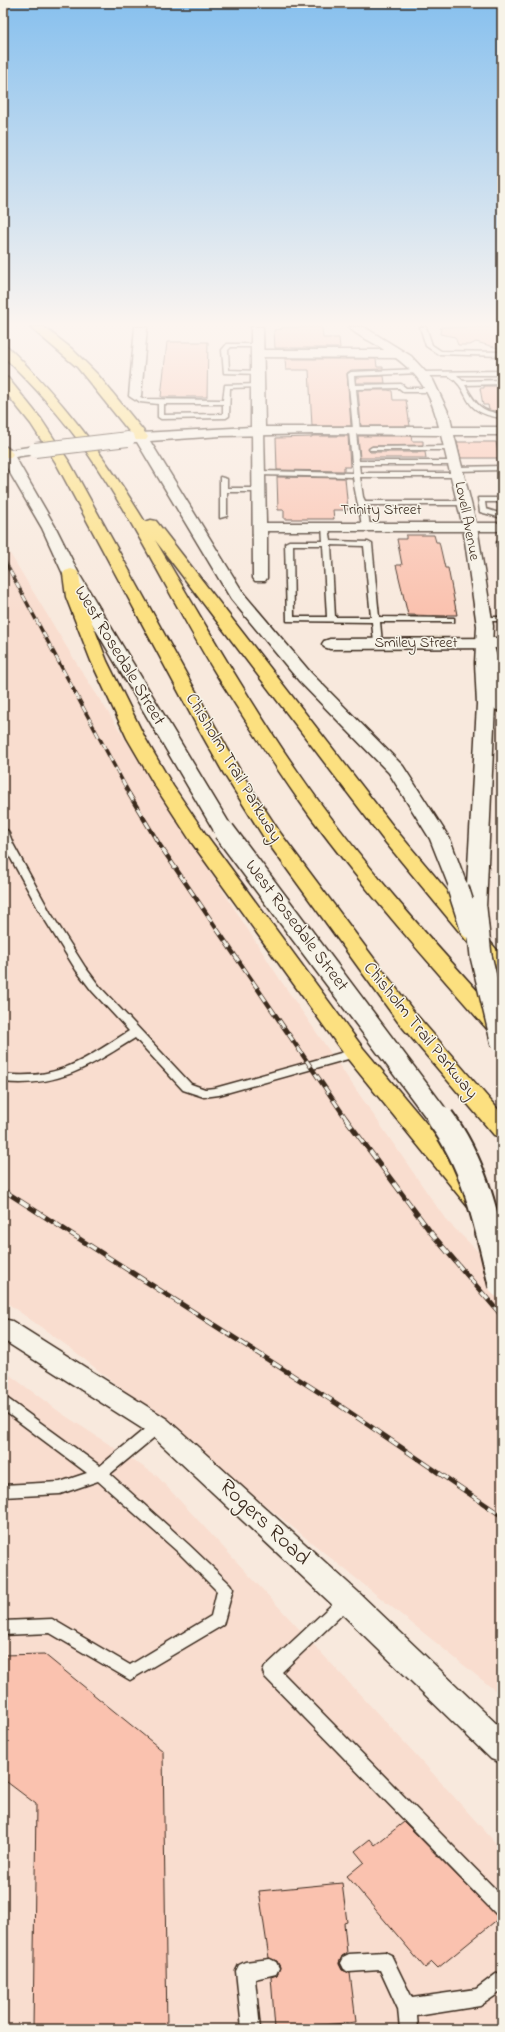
<svg xmlns="http://www.w3.org/2000/svg" width="505" height="2032" font-family="'Indie Flower',sans-serif">
<rect width="100%" height="100%" fill="#f8e9dd"/>
<filter id="ink" filterUnits="userSpaceOnUse"><feTurbulence type="fractalNoise" baseFrequency=".025" numOctaves="2"/><feDisplacementMap in="SourceGraphic" scale="8" xChannelSelector="R" yChannelSelector="G"/><feConvolveMatrix kernelMatrix="1 2 1 2 8 2 1 2 1" color-interpolation-filters="sRGB"/></filter>
<g filter="url(#ink)">
<!-- built -->
<g fill="#f9ddcf">
<polygon points="3,542 77,664 281,981 446,1220 502,1275 502,1696 73,1350 3,1300"/>
<polygon points="3,1370 61,1413 156,1475 418,1757 502,1850 502,2029 3,2029"/>
</g>
<!-- building -->
<g fill="#fac2af" stroke="#3b2a1e">
<polygon points="282,327 322,327 323,338 339,338 340,348 275,348 274,330 282,329"/>
<polygon points="441,327 502,327 502,349 476,342 470,345 458,345 455,337 440,334"/>
<polygon points="167,342 208,342 207,397 161,397"/>
<polygon points="285,359 376,359 377,367 383,367 383,369 351,370 347,373 351,426 312,426 309,370 286,370"/>
<polygon points="384,376 385,383 356,383 356,377"/>
<polygon points="484,386 502,386 502,412 489,410 488,405 483,405 480,388 484,388"/>
<polygon points="358,390 388,390 392,391 393,400 406,400 410,426 361,426"/>
<polygon points="312,436 348,436 350,467 344,467 344,471 277,470 276,438 312,437"/>
<polygon points="358,436 411,436 412,441 423,441 423,445 372,446 368,449 370,452 425,452 426,458 360,458"/>
<polygon points="457,442 496,442 499,458 461,458"/>
<polygon points="277,477 345,478 348,510 333,510 334,519 284,519 284,510 278,510"/>
<polygon points="406,535 434,535 436,542 439,542 445,568 448,568 457,615 446,615 447,616 408,615 396,565 402,565 397,539 406,539"/>
<polygon points="44,1654 163,1751 167,2029 33,2029 36,1804 3,1779 3,1655"/>
<polygon points="404,1822 499,1918 438,1968 432,1962 425,1968 347,1876 364,1862 355,1851 370,1839 375,1845"/>
<polygon points="342,1883 347,1922 344,1923 347,1953 342,1956 339,1964 342,1970 350,1973 356,2022 275,2029 271,1977 277,1975 280,1967 277,1961 269,1958 259,1891"/>
</g>
<g fill="none" stroke-linecap="round" stroke-linejoin="round">
<!-- service casing -->
<g stroke="#3b2a1e" stroke-width="3">
<g id="service">
<polygon points="420,327 426,327 432,345 441,351 502,352 502,356 438,354 426,346"/>
<polygon points="227,344 259,344 260,345 257,347 231,347 228,350 229,370 258,371 260,372 260,374 224,373 222,350"/>
<path d="M418,369L420,370V372L502,371V375H457L463,381L502,380V384L465,385C476,404 479,411 502,414V418C458,412 474,392 449,376H421L419,375V373L354,376L355,385L401,384L406,388H432L435,390L432,392H404L399,388L356,389L360,431L356,433L359,461H455L458,463L455,465H359L360,473H458L462,475L458,477H360L363,497L365,501H464L468,503L467,505H367L370,527L366,529L362,527C360,509 355,495 353,477L259,475L255,473L259,471L353,473L349,431L353,429L348,374L351,372Z"/>
<path d="M258,384L260,385V387L230,388L229,416L226,418L161,419L158,417V404L140,402L132,396L135,394L144,399L223,400L225,385ZM164,404H223V414L164,415Z"/>
<polygon points="372,447 451,446 454,448 451,450 370,450 369,449"/>
<polygon points="502,466 502,470 456,471 452,469 456,467"/>
<polygon points="220,477 227,479 227,488 259,488 263,490 259,492 227,492 227,516 220,518"/>
<polygon points="478,498 502,498 502,502 485,502 486,509 502,514 502,518 480,512"/>
<path d="M322,525L329,527L331,541L368,542L372,544L379,617L451,618H454V622H380L382,643L378,645L374,643L372,622L287,621L285,543L289,541H323ZM293,545H323L327,617H294ZM331,545L364,546L371,617H335Z"/>
<rect x="497" y="542" width="5" height="4"/>
<rect x="481" y="617" width="21" height="4"/>
<path d="M3,828L8,831L13,844L50,912L85,967L100,987L191,1084L205,1089L215,1088L355,1049L361,1053L359,1056L219,1095L204,1097L183,1090L135,1038C90,1066 58,1088 3,1082V1074C58,1081 85,1059 129,1031L92,991L76,970L40,912L3,844Z"/>
<polygon points="3,1398 8,1399 100,1466 153,1422 158,1421 163,1422 165,1426 163,1430 110,1474 188,1544 230,1584 233,1589 223,1625 130,1680 50,1633 3,1635 3,1621 52,1619 130,1665 211,1616 217,1591 178,1552 98,1481 60,1494 3,1497 3,1485 60,1482 87,1473 3,1410"/>
<polygon points="347,1594 352,1595 355,1600 352,1605 282,1672 502,1896 502,1917 496,1914 265,1677 263,1672 265,1667 342,1595"/>
<polygon points="385,1952 391,1955 412,1998 476,1989 496,1974 502,1971 502,1991 480,2006 417,2016 418,2029 400,2029 398,2009 380,1970 349,1972 343,1969 340,1963 343,1957 349,1954"/>
<polygon points="270,1959 276,1962 279,1968 276,1974 255,1979 260,2029 242,2029 236,1971 239,1965 245,1962"/>
</g>
</g>
<!-- minor casing -->
<g stroke="#3b2a1e" stroke-width="3">
<g id="minor">
<polygon points="135,327 147,327 141,396 135,400 129,396"/>
<polygon points="258,350 400,350 406,354 400,358 254,357 252,354 254,351"/>
<polygon points="258,426 264,430 266,523 502,523 502,531 267,531 267,578 265,581 255,581 253,578 252,430"/>
<polygon points="502,638 502,648 330,649 324,647 322,644 324,641 330,639"/>
<polygon points="3,1319 12,1321 167,1419 357,1591 502,1729 502,1763 491,1759 337,1609 149,1433 3,1340"/>
</g>
</g>
<!-- tertiary casing -->
<g stroke="#3b2a1e" stroke-width="3">
<polygon id="tertiary" points="485,638 491,639 493,643 502,674 502,711 496,710 493,706 477,643 479,639"/>
</g>
<!-- secondary casing -->
<g stroke="#3b2a1e" stroke-width="3">
<g id="secondary">
<path d="M251,327H263L265,427H439C428,382 412,367 375,344C367,339 355,335 349,327H364L411,356L433,380L450,416L452,427H502V435H454L477,527L493,626L491,663L495,704L486,908L483,912L476,914L469,912L466,908L467,890L465,892L458,894L451,892L430,839L389,773L299,681L231,599L137,442H123L121,439L123,436L141,433L251,427ZM315,434L441,435L463,527L477,626L475,663L477,704L467,885L450,839L403,766L311,673L244,594L150,441L221,436Z"/>
<polygon points="35,446 40,447 42,450 40,453 15,457 56,528 79,574 234,831 231,835 224,837 217,835 214,831 63,574 42,528 3,461 3,451"/>
</g>
</g>
<!-- motorway casing -->
<g stroke="#3b2a1e" stroke-width="3">
<g id="motorway">
<polygon points="30,327 44,327 72,349 98,375 146,434 148,437 146,440 136,440 77,367"/>
<path d="M3,345L7,346C64,401 104,455 145,522L151,520L156,521L396,830L502,956V975L494,974L382,838L155,540C201,617 245,695 296,769C357,858 430,939 502,1018V1039L494,1037C431,965 367,893 310,816C278,772 250,727 221,682C174,606 137,525 86,451C62,417 33,385 3,356Z"/>
<polygon points="3,377 8,378 41,419 70,463 216,728 242,774 281,834 414,1012 502,1114 502,1137 494,1135 398,1022 263,836 224,774 198,728 56,463 31,424 3,389"/>
<path d="M3,446C8,447 10,450 13,454L11,457H3Z"/>
<polygon points="71,569 77,571 79,574 82,597 107,661 145,738 173,786 207,836 363,1048 486,1195 489,1201 486,1207 477,1210 468,1207 347,1058 192,843 155,786 127,738 91,661 66,597 63,574 65,571"/>
</g>
</g>
<!-- service -->
<use href="#service" fill="#f7f3e8" fill-rule="evenodd"/>
<!-- minor -->
<use href="#minor" fill="#f7f3e8" fill-rule="evenodd"/>
<!-- tertiary -->
<use href="#tertiary" fill="#f7f3e8" fill-rule="evenodd"/>
<!-- secondary -->
<use href="#secondary" fill="#f7f3e8" fill-rule="evenodd"/>
<!-- motorway -->
<use href="#motorway" fill="#fce080" fill-rule="evenodd"/>
<!-- rail-far2 casing -->
<g stroke="#3b2a1e" stroke-width="3.5">
<polyline id="rail-far2" points="3,558 130,795"/>
</g>
<!-- rail-far1 casing -->
<g stroke="#3b2a1e" stroke-width="4.5">
<polyline id="rail-far1" points="129,794 159,844 347,1120"/>
</g>
<!-- rail casing -->
<g stroke="#3b2a1e" stroke-width="5">
<g id="rail">
<polyline points="346,1119 432,1234 502,1316"/>
<polyline points="3,1190 339,1405 502,1516"/>
</g>
</g>
<!-- rail-far2 -->
<use href="#rail-far2" stroke="#f7f3e8" stroke-width="2.5" stroke-dasharray="7" stroke-linecap="butt"/>
<!-- rail-far1 -->
<use href="#rail-far1" stroke="#f7f3e8" stroke-width="3" stroke-dasharray="8" stroke-linecap="butt"/>
<!-- rail -->
<use href="#rail" stroke="#f7f3e8" stroke-width="3.5" stroke-dasharray="10" stroke-linecap="butt"/>
<!-- secondary-bridge-far2 casing -->
<g stroke="#3b2a1e" stroke-width="16" stroke-linecap="butt">
<polyline id="secondary-bridge-far2" points="35,450 128,439"/>
</g>
<!-- secondary-bridge-far1 casing -->
<g stroke="#3b2a1e" stroke-width="24" stroke-linecap="butt">
<g id="secondary-bridge-far1">
<polyline points="224,831 441,1120"/>
<polyline points="458,888 471,928"/>
<polyline points="476,908 481,956 502,1044"/>
</g>
</g>
<!-- secondary-bridge casing -->
<g stroke="#3b2a1e" stroke-width="30" stroke-linecap="butt">
<path id="secondary-bridge" d="M441,1119C477,1167 488,1228 502,1285"/>
</g>
<!-- secondary-bridge-far2 -->
<use href="#secondary-bridge-far2" stroke="#f7f3e8" stroke-width="14"/>
<!-- secondary-bridge-far1 -->
<use href="#secondary-bridge-far1" stroke="#f7f3e8" stroke-width="21"/>
<!-- secondary-bridge -->
<use href="#secondary-bridge" stroke="#f7f3e8" stroke-width="26"/>
</g>
</g>
<!-- sky -->
<linearGradient id="sky" x2="0" y2="1"><stop stop-color="#87c0ee"/><stop offset="0.53" stop-color="#fcf5f0"/><stop offset="1" stop-color="#fcf5f0" stop-opacity="0"/></linearGradient>
<rect width="505" height="612" fill="url(#sky)"/>
<g text-anchor="middle" dominant-baseline="central" stroke-width="3" stroke-linejoin="round" paint-order="stroke">
<!-- far-street labels -->
<g font-size="15" fill="#3b2a1e" stroke="#f7f3e8">
<text x="381" y="510">Trinity Street</text>
<text transform="translate(467 521) rotate(79)">Lovell Avenue</text>
<text x="416" y="643">Smiley Street</text>
</g>
<!-- street labels -->
<g font-size="18" fill="#3b2a1e" stroke="#f7f3e8">
<text transform="translate(119 656) rotate(59)">West Rosedale Street</text>
<text transform="translate(233 768) rotate(59)">Chisholm Trail Parkway</text>
<text transform="translate(296 926) rotate(53)">West Rosedale Street</text>
<text transform="translate(420 1031) rotate(51)">Chisholm Trail Parkway</text>
</g>
<!-- near-street labels -->
<g font-size="22" fill="#3b2a1e" stroke="#f7f3e8">
<text transform="translate(264 1523) rotate(43)">Rogers Road</text>
</g>
</g>
<!-- margin -->
<rect width="505" height="2032" fill="none" stroke="#f7f3e8" stroke-width="16"/>
<rect x="8" y="8" width="489" height="2016" fill="none" stroke="#3b2a1e" stroke-width="1.5" filter="url(#ink)"/>
</svg>
